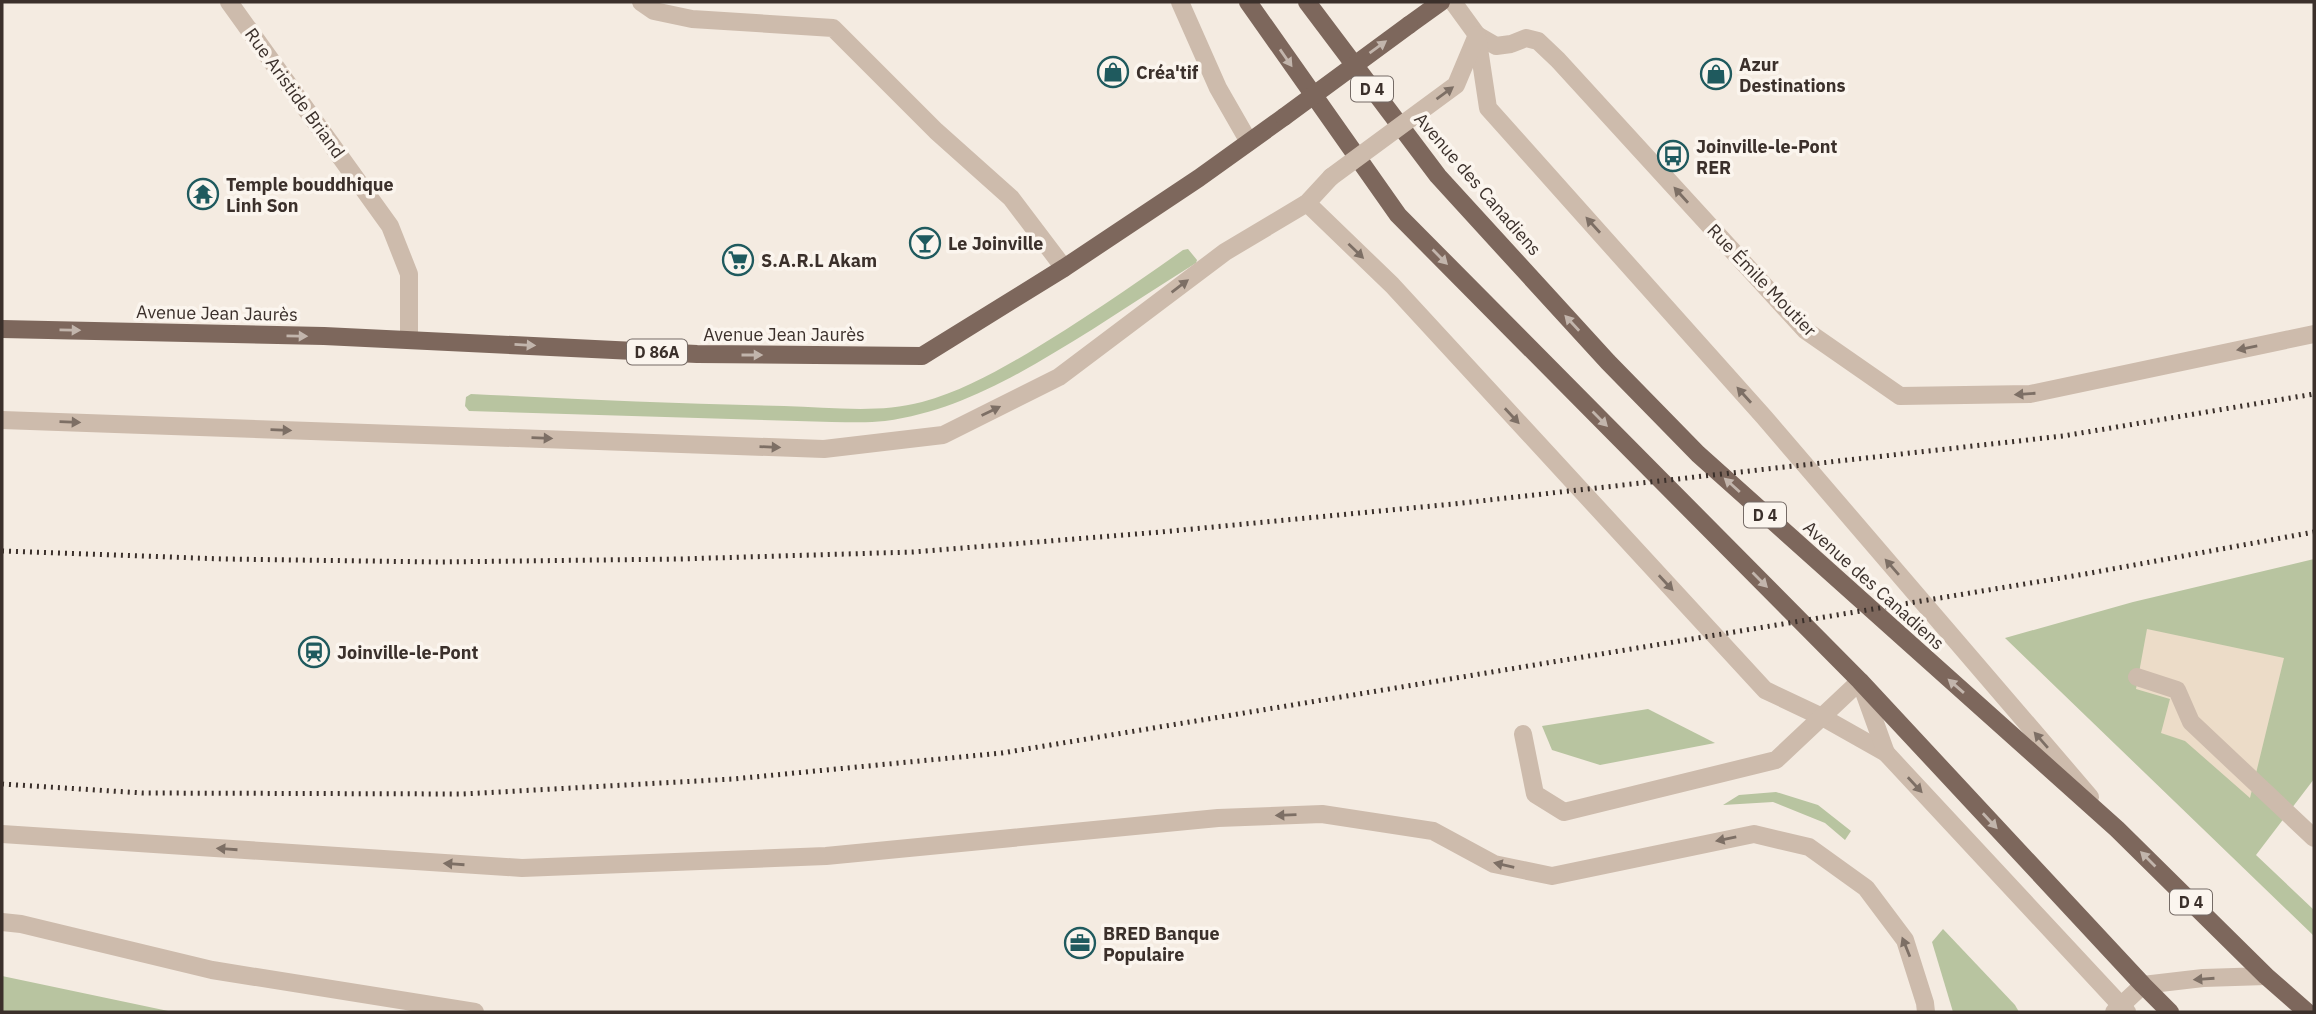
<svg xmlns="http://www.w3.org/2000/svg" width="2316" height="1014" font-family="'IBM Plex Sans',sans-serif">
<rect width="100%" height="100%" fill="#f4ebe1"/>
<!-- green -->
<g fill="#b8c4a0">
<path d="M1188,249L1197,260L1196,263C1161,285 1127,307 1093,329C1028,369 962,411 885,421C868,423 850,422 832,422L469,411L465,406L466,397L471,394C575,399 680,404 784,406C830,407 877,414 922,402C960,392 994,373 1028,353C1081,321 1132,286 1183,250Z"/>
<polygon points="2314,559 2314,779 2256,855 2314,910 2314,936 2005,638 2133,602"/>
<polygon points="1648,709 1715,743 1600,765 1552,750 1542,726"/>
<polygon points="1776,792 1818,805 1851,831 1845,840 1825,823 1773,802 1723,805 1739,795"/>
<polygon points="1943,929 2015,1005 2019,1012 1953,1012 1932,942"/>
<polygon points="2,976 173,1012 2,1012"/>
</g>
<!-- plaza -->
<polygon fill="#ecdcc8" points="2147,629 2284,658 2250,798 2185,741 2161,733 2170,699 2136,689"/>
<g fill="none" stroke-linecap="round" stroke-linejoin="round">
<!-- service -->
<g stroke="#cdbbac" stroke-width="18">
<polyline points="641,2 654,11 692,19 833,28 936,131 1011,198 1064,268"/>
<polyline points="1307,203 1392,285 1765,690 1824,718 1886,753 2127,1012"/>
<polyline points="2,420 824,449 943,435 1059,377 1225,252 1307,203 1331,177"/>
<polyline points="1523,734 1535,794 1564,812 1776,760 1860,681 1886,753"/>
<polyline points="2,834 522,868 826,856 1218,818 1322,814 1433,831 1494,864 1552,876 1754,834 1809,847 1866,888 1905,940 1925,1003 1926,1012"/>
<polyline points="2,922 21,924 212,970 475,1012"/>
<polyline points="2114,1012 2143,985 2203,978 2266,976"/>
</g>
<!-- pedestrian -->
<polyline stroke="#cdbbac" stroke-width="18" points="2137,677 2177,690 2191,722 2314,838"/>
<!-- minor -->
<g stroke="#cdbbac" stroke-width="18">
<polyline points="229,2 390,226 409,274 409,340"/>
<polyline points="1477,35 1496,46 1511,44 1526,38 1538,41 1558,60 1805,330 1900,396 2030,394 2314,334"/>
</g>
<!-- tertiary -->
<g stroke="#cdbbac" stroke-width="18">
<polyline points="1180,2 1218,88 1249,142"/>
<polyline points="1453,2 1477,35 1488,108 1764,417 2090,797"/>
</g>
<!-- primary -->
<g stroke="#7d675c" stroke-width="18">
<polyline points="1248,2 1398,215 1860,681 2143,985 2170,1012"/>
<polyline points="1307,2 1438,176 1608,362 1698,454 2117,829 2266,976 2307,1012"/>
<polyline points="1409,25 1441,2"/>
<polyline points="2,329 324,336 697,354 922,356 1064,268 1199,178 1284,117"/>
</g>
<!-- rail -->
<g stroke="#3b302b" stroke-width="5" stroke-dasharray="2 5" stroke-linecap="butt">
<polyline points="2,551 224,559 438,562 679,559 913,552 1161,532 1453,504 2063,436 2314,394"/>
<polyline points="2,784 143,793 463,794 733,779 1002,753 2085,574 2314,532"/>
</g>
<!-- service-bridge -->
<polyline stroke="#cdbbac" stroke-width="18" points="1331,177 1456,85 1477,35"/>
<!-- primary-bridge -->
<polyline stroke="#7d675c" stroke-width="18" points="1284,117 1409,25"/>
</g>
<!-- one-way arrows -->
<defs><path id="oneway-solid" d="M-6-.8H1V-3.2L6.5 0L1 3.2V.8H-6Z" transform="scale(1.75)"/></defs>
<g fill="#c2b5ac">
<use href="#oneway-solid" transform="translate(1378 47) rotate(-36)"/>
<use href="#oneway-solid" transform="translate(1286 58) rotate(55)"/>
<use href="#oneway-solid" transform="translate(1440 257) rotate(45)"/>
<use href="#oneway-solid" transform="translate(1572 323) rotate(-133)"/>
<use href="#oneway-solid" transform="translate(70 330) rotate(1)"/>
<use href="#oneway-solid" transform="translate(297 336) rotate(1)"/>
<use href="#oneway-solid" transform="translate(525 345) rotate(3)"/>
<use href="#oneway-solid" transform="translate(752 355)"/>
<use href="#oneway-solid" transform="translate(1600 419) rotate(45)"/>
<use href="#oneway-solid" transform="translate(1732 485) rotate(-138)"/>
<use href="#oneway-solid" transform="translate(1760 580) rotate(45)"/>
<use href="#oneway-solid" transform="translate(1956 686) rotate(-139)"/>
<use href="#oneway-solid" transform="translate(1990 821) rotate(47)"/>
<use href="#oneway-solid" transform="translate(2148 859) rotate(-135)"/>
</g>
<g fill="#7d6f65">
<use href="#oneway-solid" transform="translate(1445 93) rotate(-36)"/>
<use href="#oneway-solid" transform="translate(1681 195) rotate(-132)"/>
<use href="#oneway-solid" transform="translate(1593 225) rotate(-132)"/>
<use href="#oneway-solid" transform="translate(1356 251) rotate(44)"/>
<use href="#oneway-solid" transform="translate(1180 286) rotate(-37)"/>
<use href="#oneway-solid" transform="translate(2247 348) rotate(168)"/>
<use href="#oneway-solid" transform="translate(2025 394) rotate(176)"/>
<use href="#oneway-solid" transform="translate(1744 395) rotate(-132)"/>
<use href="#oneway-solid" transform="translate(991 411) rotate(-26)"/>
<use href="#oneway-solid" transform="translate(1512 416) rotate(47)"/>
<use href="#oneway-solid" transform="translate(70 422) rotate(2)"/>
<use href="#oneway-solid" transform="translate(281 430) rotate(2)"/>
<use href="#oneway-solid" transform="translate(542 438) rotate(2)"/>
<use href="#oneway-solid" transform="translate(770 447) rotate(2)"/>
<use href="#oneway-solid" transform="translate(1892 567) rotate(-131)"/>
<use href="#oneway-solid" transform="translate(1666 583) rotate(47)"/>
<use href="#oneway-solid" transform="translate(2041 740) rotate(-131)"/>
<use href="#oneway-solid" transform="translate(1915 785) rotate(47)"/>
<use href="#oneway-solid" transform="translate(1286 815) rotate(178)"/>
<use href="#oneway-solid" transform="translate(1726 839) rotate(168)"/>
<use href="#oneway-solid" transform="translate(227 849) rotate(-176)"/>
<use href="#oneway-solid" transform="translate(454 864) rotate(-176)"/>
<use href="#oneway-solid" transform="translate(1504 865) rotate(-167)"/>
<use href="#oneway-solid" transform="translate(1906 947) rotate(-112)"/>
<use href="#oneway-solid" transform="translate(2204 979) rotate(176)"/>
</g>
<!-- icons -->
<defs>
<g id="shop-ring" transform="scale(1.575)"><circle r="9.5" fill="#fbf5ee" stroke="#1f5a5e" stroke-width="1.5"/><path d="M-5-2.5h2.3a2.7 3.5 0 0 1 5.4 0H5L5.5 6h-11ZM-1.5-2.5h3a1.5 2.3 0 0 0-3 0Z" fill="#1f5a5e"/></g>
<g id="bus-ring" transform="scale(1.575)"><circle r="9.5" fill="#fbf5ee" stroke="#1f5a5e" stroke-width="1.5"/><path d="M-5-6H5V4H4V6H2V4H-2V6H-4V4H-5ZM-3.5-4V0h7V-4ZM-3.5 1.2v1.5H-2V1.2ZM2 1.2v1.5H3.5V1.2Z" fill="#1f5a5e"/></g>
<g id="temple-ring" transform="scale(1.575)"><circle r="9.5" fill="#fbf5ee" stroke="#1f5a5e" stroke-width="1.5"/><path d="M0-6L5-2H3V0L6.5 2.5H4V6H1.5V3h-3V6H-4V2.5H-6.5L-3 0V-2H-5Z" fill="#1f5a5e"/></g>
<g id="bar-ring" transform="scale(1.575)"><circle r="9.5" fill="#fbf5ee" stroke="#1f5a5e" stroke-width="1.5"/><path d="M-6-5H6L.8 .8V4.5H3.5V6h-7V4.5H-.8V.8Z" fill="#1f5a5e"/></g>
<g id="supermarket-ring" transform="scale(1.575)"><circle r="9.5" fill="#fbf5ee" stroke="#1f5a5e" stroke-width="1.5"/><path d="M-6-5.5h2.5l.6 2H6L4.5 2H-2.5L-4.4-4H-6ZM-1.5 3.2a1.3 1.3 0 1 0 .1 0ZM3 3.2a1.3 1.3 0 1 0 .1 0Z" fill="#1f5a5e"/></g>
<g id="station-ring" transform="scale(1.575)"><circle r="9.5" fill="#fbf5ee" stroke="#1f5a5e" stroke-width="1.5"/><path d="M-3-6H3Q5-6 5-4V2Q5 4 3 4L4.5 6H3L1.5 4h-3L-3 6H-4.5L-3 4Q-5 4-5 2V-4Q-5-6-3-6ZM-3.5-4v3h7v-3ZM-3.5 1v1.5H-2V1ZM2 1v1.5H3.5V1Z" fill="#1f5a5e"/></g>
<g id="office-ring" transform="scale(1.575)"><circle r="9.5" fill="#fbf5ee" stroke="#1f5a5e" stroke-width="1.5"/><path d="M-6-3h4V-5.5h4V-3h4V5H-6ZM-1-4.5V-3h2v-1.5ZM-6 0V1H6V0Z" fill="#1f5a5e"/></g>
</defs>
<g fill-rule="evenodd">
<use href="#shop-ring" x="1113" y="72"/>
<use href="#shop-ring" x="1716" y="74"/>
<use href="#bus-ring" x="1673" y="156"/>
<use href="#temple-ring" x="203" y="194"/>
<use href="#bar-ring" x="925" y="243"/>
<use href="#supermarket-ring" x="738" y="260"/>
<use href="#station-ring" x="314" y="652"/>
<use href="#office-ring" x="1080" y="943"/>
</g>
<g text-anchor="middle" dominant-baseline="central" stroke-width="7" stroke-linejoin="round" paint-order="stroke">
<!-- shield labels -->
<g fill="#fbf5ee" stroke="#756b66" stroke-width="2">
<rect x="1351" y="76.5" width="42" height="25" rx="5"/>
<rect x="627" y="339.5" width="60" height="25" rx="5"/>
<rect x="1744" y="502.5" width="42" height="25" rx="5"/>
<rect x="2170" y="889.5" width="42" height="25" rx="5"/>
</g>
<g font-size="16" font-weight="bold" fill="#3b302b">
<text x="1372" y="89">D 4</text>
<text x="657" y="352">D 86A</text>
<text x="1765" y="515">D 4</text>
<text x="2191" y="902">D 4</text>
</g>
<!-- poi labels -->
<g font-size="18" font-weight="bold" fill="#3b302b" stroke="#fbf5ee" text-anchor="start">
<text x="1739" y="64">Azur<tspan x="1739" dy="21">Destinations</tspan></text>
<text x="1136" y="72">Créa'tif</text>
<text x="1696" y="146">Joinville-le-Pont<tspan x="1696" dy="21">RER</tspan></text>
<text x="226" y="184">Temple bouddhique<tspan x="226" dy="21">Linh Son</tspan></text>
<text x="948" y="243">Le Joinville</text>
<text x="761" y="260">S.A.R.L Akam</text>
<text x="337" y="652">Joinville-le-Pont</text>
<text x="1103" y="933">BRED Banque<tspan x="1103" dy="21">Populaire</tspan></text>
</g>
<!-- street labels -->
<g font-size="18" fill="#3b302b" stroke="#fbf5ee">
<text transform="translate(295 93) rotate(54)">Rue Aristide Briand</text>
<text transform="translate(1478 184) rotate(49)">Avenue des Canadiens</text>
<text transform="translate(1762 280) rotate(46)">Rue Émile Moutier</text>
<text transform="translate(217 313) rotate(1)">Avenue Jean Jaurès</text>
<text x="784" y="334">Avenue Jean Jaurès</text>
<text transform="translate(1874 585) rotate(42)">Avenue des Canadiens</text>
</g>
</g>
<!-- border -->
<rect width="2316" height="1014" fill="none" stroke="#3b302b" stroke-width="7"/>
</svg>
